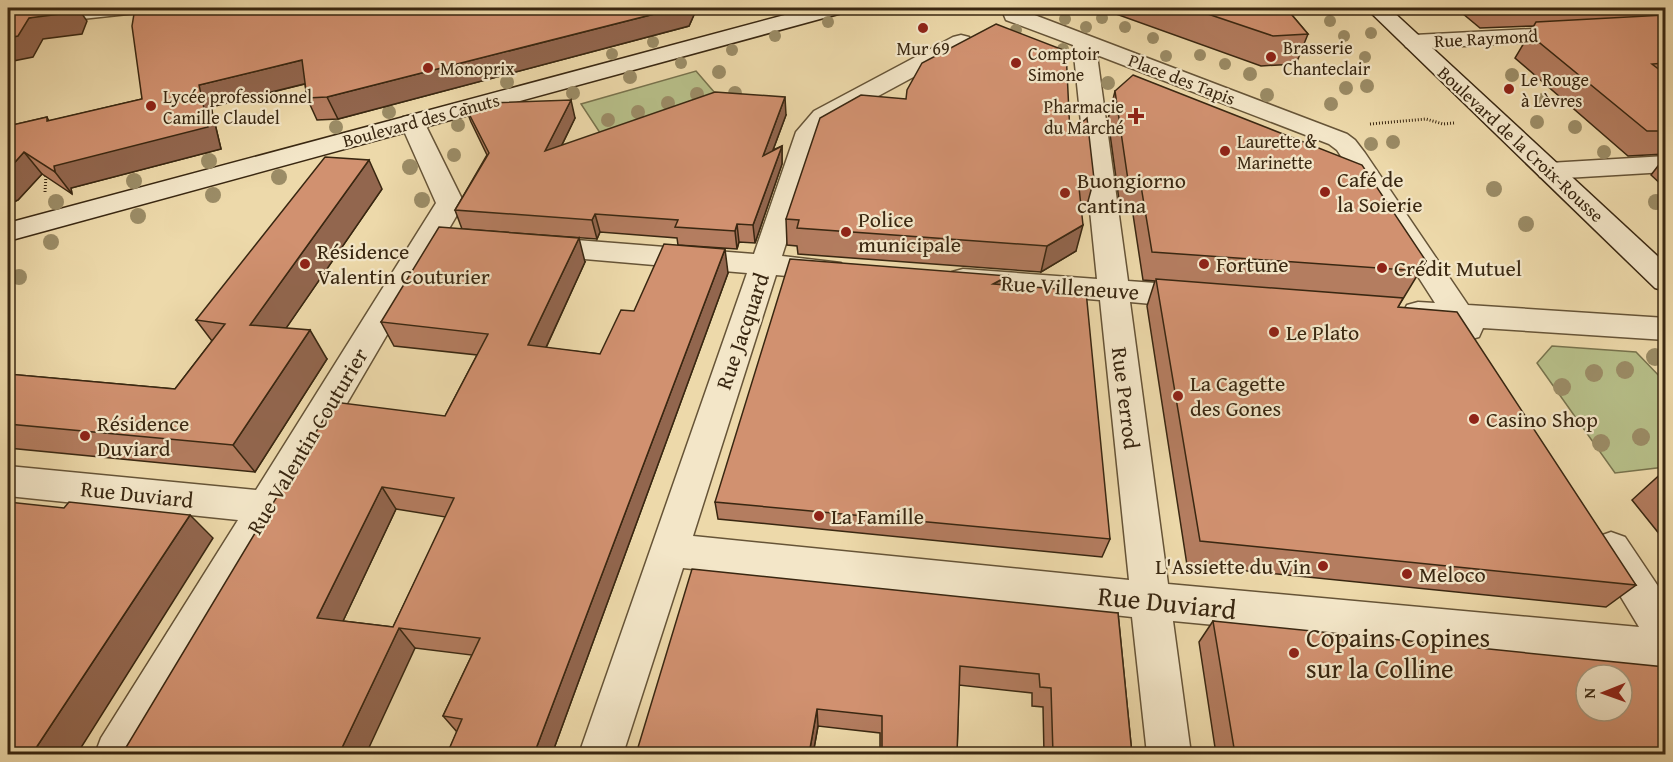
<svg xmlns="http://www.w3.org/2000/svg" width="1673" height="762" font-family="'Gentium Book Plus',serif">
<rect width="100%" height="100%" fill="#edd9aa"/>
<filter id="stains"><feTurbulence type="fractalNoise" baseFrequency=".00333" numOctaves="4"/><feColorMatrix values="0 0 0 0 .2 0 0 0 0 .09 0 0 0 0 .02 0 0 0 .5 -.17"/></filter>
<radialGradient id="worn" r=".72"><stop offset=".6" stop-color="#630" stop-opacity="0"/><stop offset="1" stop-color="#630" stop-opacity=".3"/></radialGradient>
<!-- green -->
<g fill="#b7bf89" stroke="#78734d" stroke-width="1.5">
<polygon points="696,71 727,107 610,148 581,104"/>
<polygon points="1552,346 1636,352 1665,382 1665,467 1615,473 1537,363"/>
</g>
<g fill="none" stroke-linecap="round" stroke-linejoin="round">
<!-- street casing -->
<g stroke="#665437" stroke-width="3">
<g id="street">
<polygon points="73,8 139,8 136,13 128,14 8,27 8,15"/>
<polygon points="1001,8 1022,8 1024,11 1347,134 1355,140 1365,153 1468,305 1666,318 1666,340 1483,328 1479,337 1468,340 1457,337 1450,326 1418,324 1407,321 1403,313 1407,305 1418,302 1435,303 1337,150 1329,144 1097,55 1128,281 1196,286 1207,290 1211,297 1207,304 1196,308 1130,302 1168,584 1639,627 1592,549 1597,537 1611,532 1625,537 1666,598 1666,668 1173,621 1191,754 1147,754 1132,617 683,568 623,754 579,754 747,273 538,255 528,253 524,246 528,239 538,237 754,254 796,132 814,111 953,37 961,35 969,37 972,42 969,47 832,121 821,134 782,256 841,263 846,270 841,277 831,280 776,275 693,536 1129,580 1100,300 963,289 952,286 948,279 952,272 963,269 1097,279 1073,45 1006,20"/>
<polygon points="1571,27 1579,29 1582,34 1579,39 1414,49 1406,47 1403,42 1406,37 1414,35"/>
<polygon points="412,115 421,117 424,122 464,203 142,754 95,754 101,738 238,520 8,496 8,466 256,490 436,203 400,122 403,117"/>
<polygon points="1666,156 1666,172 1549,179 1540,177 1536,171 1540,165 1549,163"/>
</g>
</g>
<!-- secondary casing -->
<g stroke="#392711" stroke-width="3">
<g id="secondary">
<polygon points="811,8 845,8 842,13 8,241 8,223"/>
<polygon points="1366,8 1389,8 1666,264 1666,291 1655,288"/>
</g>
</g>
<!-- path -->
<g stroke="#392711" stroke-width="3" stroke-dasharray="1 2" stroke-linecap="butt">
<polyline points="1370,124 1426,119 1443,124 1454,123"/>
<polyline points="45,192 46,175"/>
</g>
<!-- street -->
<use href="#street" fill="#f3e6c8" fill-rule="evenodd"/>
<!-- secondary -->
<use href="#secondary" fill="#f3e6c8" fill-rule="evenodd"/>
</g>
<!-- trees -->
<g fill="#9b8c66">
<circle cx="1102" cy="18" r="6"/>
<circle cx="1065" cy="19" r="6"/>
<circle cx="1330" cy="21" r="6"/>
<circle cx="828" cy="22" r="6"/>
<circle cx="1086" cy="27" r="6"/>
<circle cx="1125" cy="27" r="6"/>
<circle cx="1016" cy="30" r="6"/>
<circle cx="1371" cy="33" r="6"/>
<circle cx="775" cy="36" r="6"/>
<circle cx="1344" cy="36" r="6"/>
<circle cx="1153" cy="38" r="6"/>
<circle cx="653" cy="42" r="6"/>
<circle cx="1063" cy="49" r="6"/>
<circle cx="732" cy="50" r="6"/>
<circle cx="612" cy="54" r="6"/>
<circle cx="1200" cy="55" r="6"/>
<circle cx="1166" cy="56" r="6"/>
<circle cx="1365" cy="57" r="6"/>
<circle cx="681" cy="63" r="6"/>
<circle cx="1225" cy="64" r="6"/>
<circle cx="719" cy="72" r="7"/>
<circle cx="1250" cy="74" r="7"/>
<circle cx="1512" cy="75" r="7"/>
<circle cx="630" cy="77" r="7"/>
<circle cx="507" cy="82" r="7"/>
<circle cx="1108" cy="83" r="7"/>
<circle cx="1367" cy="86" r="7"/>
<circle cx="1346" cy="88" r="7"/>
<circle cx="573" cy="93" r="7"/>
<circle cx="735" cy="93" r="7"/>
<circle cx="697" cy="94" r="7"/>
<circle cx="1267" cy="95" r="7"/>
<circle cx="1543" cy="100" r="7"/>
<circle cx="668" cy="103" r="7"/>
<circle cx="1331" cy="104" r="7"/>
<circle cx="389" cy="112" r="7"/>
<circle cx="638" cy="112" r="7"/>
<circle cx="608" cy="120" r="7"/>
<circle cx="1537" cy="122" r="7"/>
<circle cx="458" cy="125" r="7"/>
<circle cx="336" cy="127" r="7"/>
<circle cx="1575" cy="127" r="7"/>
<circle cx="1393" cy="142" r="7"/>
<circle cx="1371" cy="144" r="7"/>
<circle cx="1604" cy="152" r="7"/>
<circle cx="454" cy="155" r="7"/>
<circle cx="209" cy="161" r="8"/>
<circle cx="410" cy="167" r="8"/>
<circle cx="279" cy="177" r="8"/>
<circle cx="134" cy="181" r="8"/>
<circle cx="1494" cy="189" r="8"/>
<circle cx="213" cy="195" r="8"/>
<circle cx="422" cy="200" r="8"/>
<circle cx="56" cy="202" r="8"/>
<circle cx="1656" cy="202" r="8"/>
<circle cx="138" cy="216" r="8"/>
<circle cx="1526" cy="224" r="8"/>
<circle cx="51" cy="242" r="8"/>
<circle cx="19" cy="277" r="8"/>
<circle cx="1655" cy="357" r="9"/>
<circle cx="1625" cy="370" r="9"/>
<circle cx="1594" cy="373" r="9"/>
<circle cx="1562" cy="387" r="9"/>
<circle cx="1641" cy="437" r="9"/>
<circle cx="1601" cy="443" r="9"/>
</g>
<!-- wall -->
<g fill="#b47d60" stroke="#392711" stroke-width="1.5" fill-rule="evenodd">
<polygon points="135,8 697,8 689,26 338,119 317,120 307,98 305,84 211,107 221,149 71,188 72,194 42,174 18,200 14,202 8,126 47,117 49,121 142,99"/>
<polygon points="1102,8 1286,8 1308,34 1296,64 1261,66 1102,9"/>
<polygon points="1456,8 1665,8 1665,154 1628,156 1515,58 1534,26 1480,28"/>
<polygon points="1115,91 1426,261 1398,307 1636,585 1606,607 1187,565 1147,306 1155,281 1143,280 1132,208 1120,207 1108,119"/>
<polygon points="464,104 575,118 562,145 786,115 773,150 782,146 782,164 755,243 739,242 737,249 678,245 677,238 600,232 597,239 462,229 455,210 487,155 471,122"/>
<polygon points="1070,133 1094,179 1087,205 1081,205 1076,251 1041,272 798,254 797,246 787,245 786,219"/>
<polygon points="1665,157 1665,188 1651,175"/>
<polygon points="382,189 286,328 327,359 255,472 8,448 8,374 175,389 212,341 196,320"/>
<path d="M585,262L546,348L600,354L634,311L728,273L552,754H447L457,732L443,716L472,655L415,648L122,754L445,416L477,355L394,346L381,322ZM396,509L446,517L393,627L343,621Z"/>
<polygon points="1008,276 1006,285 1110,539 1102,557 718,519 715,502"/>
<polygon points="1665,470 1665,541 1632,500"/>
<polygon points="1118,613 1132,754 1044,754 1043,707 1032,706 1032,693 959,685 957,754 880,754 880,733 818,726 813,754 636,754"/>
<polygon points="1213,621 1665,754 1216,754 1199,642"/>
</g>
<!-- shaded-wall -->
<g fill="#92664e" stroke="#392711" stroke-width="1.5">
<polygon points="70,8 78,8 87,21 82,34 43,39 33,57 8,62 8,38 29,18"/>
<polygon points="678,8 697,8 689,26 338,119 327,97"/>
<polygon points="302,60 312,82 211,107 221,149 71,188 72,194 55,172 54,166 199,85"/>
<polygon points="785,97 786,115 764,174 763,156"/>
<polygon points="571,100 575,118 550,169 545,151"/>
<polygon points="782,146 782,164 755,243 753,225"/>
<polygon points="24,152 42,174 18,200 8,204 8,170"/>
<polygon points="369,160 382,189 269,353 250,325"/>
<polygon points="595,214 600,232 597,239 592,220"/>
<polygon points="737,224 739,242 737,249 735,231"/>
<polygon points="1083,225 1076,251 1041,272 1047,246"/>
<polygon points="579,238 585,262 536,369 528,345"/>
<polygon points="725,249 728,273 552,754 534,754"/>
<polygon points="1008,276 1004,295 993,284"/>
<polygon points="310,330 327,359 255,472 233,445"/>
<polygon points="382,487 396,509 335,638 317,618"/>
<polygon points="190,515 213,538 77,754 32,754"/>
<polygon points="399,628 415,648 366,754 339,754"/>
<polygon points="817,709 818,726 813,754 809,754"/>
</g>
<!-- building -->
<g fill="#d19170" stroke="#392711" stroke-width="1.5" fill-rule="evenodd">
<polygon points="8,8 70,8 68,13 29,18 18,36 8,38"/>
<polygon points="135,8 678,8 327,97 307,98 302,60 199,85 208,127 54,166 55,172 24,152 8,170 8,126 47,117 47,121 142,99 132,26"/>
<polygon points="1190,8 1286,8 1308,34 1273,36"/>
<polygon points="1665,15 1665,63 1652,64 1665,74 1665,131 1647,131 1529,34 1536,22"/>
<polygon points="996,24 1066,51 1070,133 1087,118 1094,179 1078,178 1083,225 1047,246 797,228 799,220 786,219 820,118 861,95 906,99 907,90 922,63"/>
<polygon points="1133,75 1362,165 1426,261 1420,271 1152,252 1140,180 1128,180 1115,91"/>
<polygon points="715,92 785,97 763,156 782,146 753,225 737,224 735,231 675,227 678,220 595,214 592,220 455,210 489,153 464,104 571,100 545,151"/>
<polygon points="325,157 369,160 250,325 310,330 233,445 8,424 8,374 175,389 225,324 196,320"/>
<path d="M439,227L579,238L528,345L600,354L621,310L634,311L664,244L725,249L534,754H447L462,719L443,716L480,638L399,628L339,754H122L334,402L445,416L488,334L381,322ZM382,487L454,498L393,627L317,618Z"/>
<polygon points="790,259 1008,276 993,284 1086,291 1110,539 715,502"/>
<polygon points="1156,279 1403,298 1398,307 1457,312 1636,585 1200,541"/>
<polygon points="8,502 64,508 69,502 190,515 32,754 8,754"/>
<polygon points="692,569 1118,613 1132,754 1053,754 1051,688 1040,687 1039,674 960,666 957,754 882,754 882,716 817,709 809,754 636,754"/>
<path d="M1213,621L1665,667V754H1235ZM1586,675H1622V711H1586Z"/>
</g>
<!-- markers -->
<g fill="#8f2418" stroke="#f3e6c8" stroke-width="2">
<circle cx="923" cy="28" r="6"/>
<circle cx="1271" cy="57" r="6"/>
<circle cx="1016" cy="63" r="6"/>
<circle cx="428" cy="68" r="6"/>
<circle cx="1509" cy="89" r="6"/>
<circle cx="151" cy="106" r="6"/>
<path d="M1133 107h6v6h6v6h-6v6h-6v-6h-6v-6h6z"/>
<circle cx="1225" cy="151" r="6"/>
<circle cx="1325" cy="192" r="6"/>
<circle cx="1065" cy="193" r="6"/>
<circle cx="846" cy="232" r="6"/>
<circle cx="305" cy="264" r="6"/>
<circle cx="1204" cy="264" r="6"/>
<circle cx="1382" cy="268" r="6"/>
<circle cx="1274" cy="332" r="6"/>
<circle cx="1178" cy="396" r="6"/>
<circle cx="1474" cy="419" r="6"/>
<circle cx="85" cy="436" r="6"/>
<circle cx="819" cy="516" r="6"/>
<circle cx="1323" cy="566" r="6"/>
<circle cx="1407" cy="574" r="6"/>
<circle cx="1294" cy="653" r="6"/>
</g>
<g text-anchor="middle" dominant-baseline="central" stroke-width="4.5" stroke-linejoin="round" paint-order="stroke">
<!-- far-street labels -->
<g font-size="18" fill="#392711" stroke="#f3e6c8">
<text transform="translate(1486 38) rotate(-3)">Rue Raymond</text>
<text transform="translate(1182 79) rotate(21)">Place des Tapis</text>
<text transform="translate(421 120) rotate(-15)">Boulevard des Canuts</text>
<text transform="translate(1521 144) rotate(43)">Boulevard de la Croix-Rousse</text>
</g>
<!-- far-poi labels -->
<g font-size="18" fill="#392711" stroke="#f3e6c8" text-anchor="start">
<text x="1283" y="47">Brasserie<tspan x="1283" dy="21">Chanteclair</tspan></text>
<text x="923" y="48" text-anchor="middle">Mur 69</text>
<text x="1028" y="53">Comptoir<tspan x="1028" dy="21">Simone</tspan></text>
<text x="440" y="68">Monoprix</text>
<text x="1521" y="79">Le Rouge<tspan x="1521" dy="21">à Lèvres</tspan></text>
<text x="163" y="96">Lycée professionnel<tspan x="163" dy="21">Camille Claudel</tspan></text>
<text x="1124" y="106" text-anchor="end">Pharmacie<tspan x="1124" dy="21">du Marché</tspan></text>
<text x="1237" y="141">Laurette &amp;<tspan x="1237" dy="21">Marinette</tspan></text>
</g>
<!-- poi labels -->
<g font-size="22" fill="#392711" stroke="#f3e6c8" text-anchor="start">
<text x="1337" y="179">Café de<tspan x="1337" dy="25">la Soierie</tspan></text>
<text x="1077" y="180">Buongiorno<tspan x="1077" dy="25">cantina</tspan></text>
<text x="858" y="219">Police<tspan x="858" dy="25">municipale</tspan></text>
<text x="317" y="251">Résidence<tspan x="317" dy="25">Valentin Couturier</tspan></text>
<text x="1216" y="264">Fortune</text>
<text x="1394" y="268">Crédit Mutuel</text>
<text x="1286" y="332">Le Plato</text>
<text x="1190" y="383">La Cagette<tspan x="1190" dy="25">des Gones</tspan></text>
<text x="1486" y="419">Casino Shop</text>
<text x="97" y="423">Résidence<tspan x="97" dy="25">Duviard</tspan></text>
<text x="831" y="516">La Famille</text>
<text x="1311" y="566" text-anchor="end">L'Assiette du Vin</text>
<text x="1419" y="574">Meloco</text>
</g>
<!-- street labels -->
<g font-size="22" fill="#392711" stroke="#f3e6c8">
<text transform="translate(1070 287) rotate(4)">Rue Villeneuve</text>
<text transform="translate(742 331) rotate(-71)">Rue Jacquard</text>
<text transform="translate(1126 398) rotate(83)">Rue Perrod</text>
<text transform="translate(307 441) rotate(-59)">Rue Valentin Couturier</text>
<text transform="translate(137 494) rotate(6)">Rue Duviard</text>
</g>
<!-- near-street labels -->
<g font-size="27" fill="#392711" stroke="#f3e6c8">
<text transform="translate(1167 602) rotate(6)">Rue Duviard</text>
</g>
<!-- near-poi labels -->
<g font-size="27" fill="#392711" stroke="#f3e6c8" text-anchor="start">
<text x="1306" y="637">Copains Copines<tspan x="1306" dy="31">sur la Colline</tspan></text>
</g>
</g>
<!-- margin -->
<rect width="1673" height="762" fill="none" stroke="#edd9aa" stroke-width="30"/>
<rect x="9" y="9" width="1655" height="744" fill="none" stroke="#392711" stroke-width="3"/>
<rect x="15" y="15" width="1643" height="732" fill="none" stroke="#392711" stroke-width="1.5"/>
<!-- north arrow -->
<g transform="translate(1604 693) rotate(269)"><circle r="28" fill="#f3e6c8" stroke="#a99a7f" stroke-width="1.5"/>
<path d="M0-4.5L10 22L0 15L-10 22Z" fill="#8f2418"/>
<text y="-9" font-size="16" font-weight="bold" text-anchor="middle" fill="#392711">N</text>
</g>
<rect width="100%" height="100%" filter="url(#stains)"/>
<rect width="100%" height="100%" fill="url(#worn)"/>
</svg>
